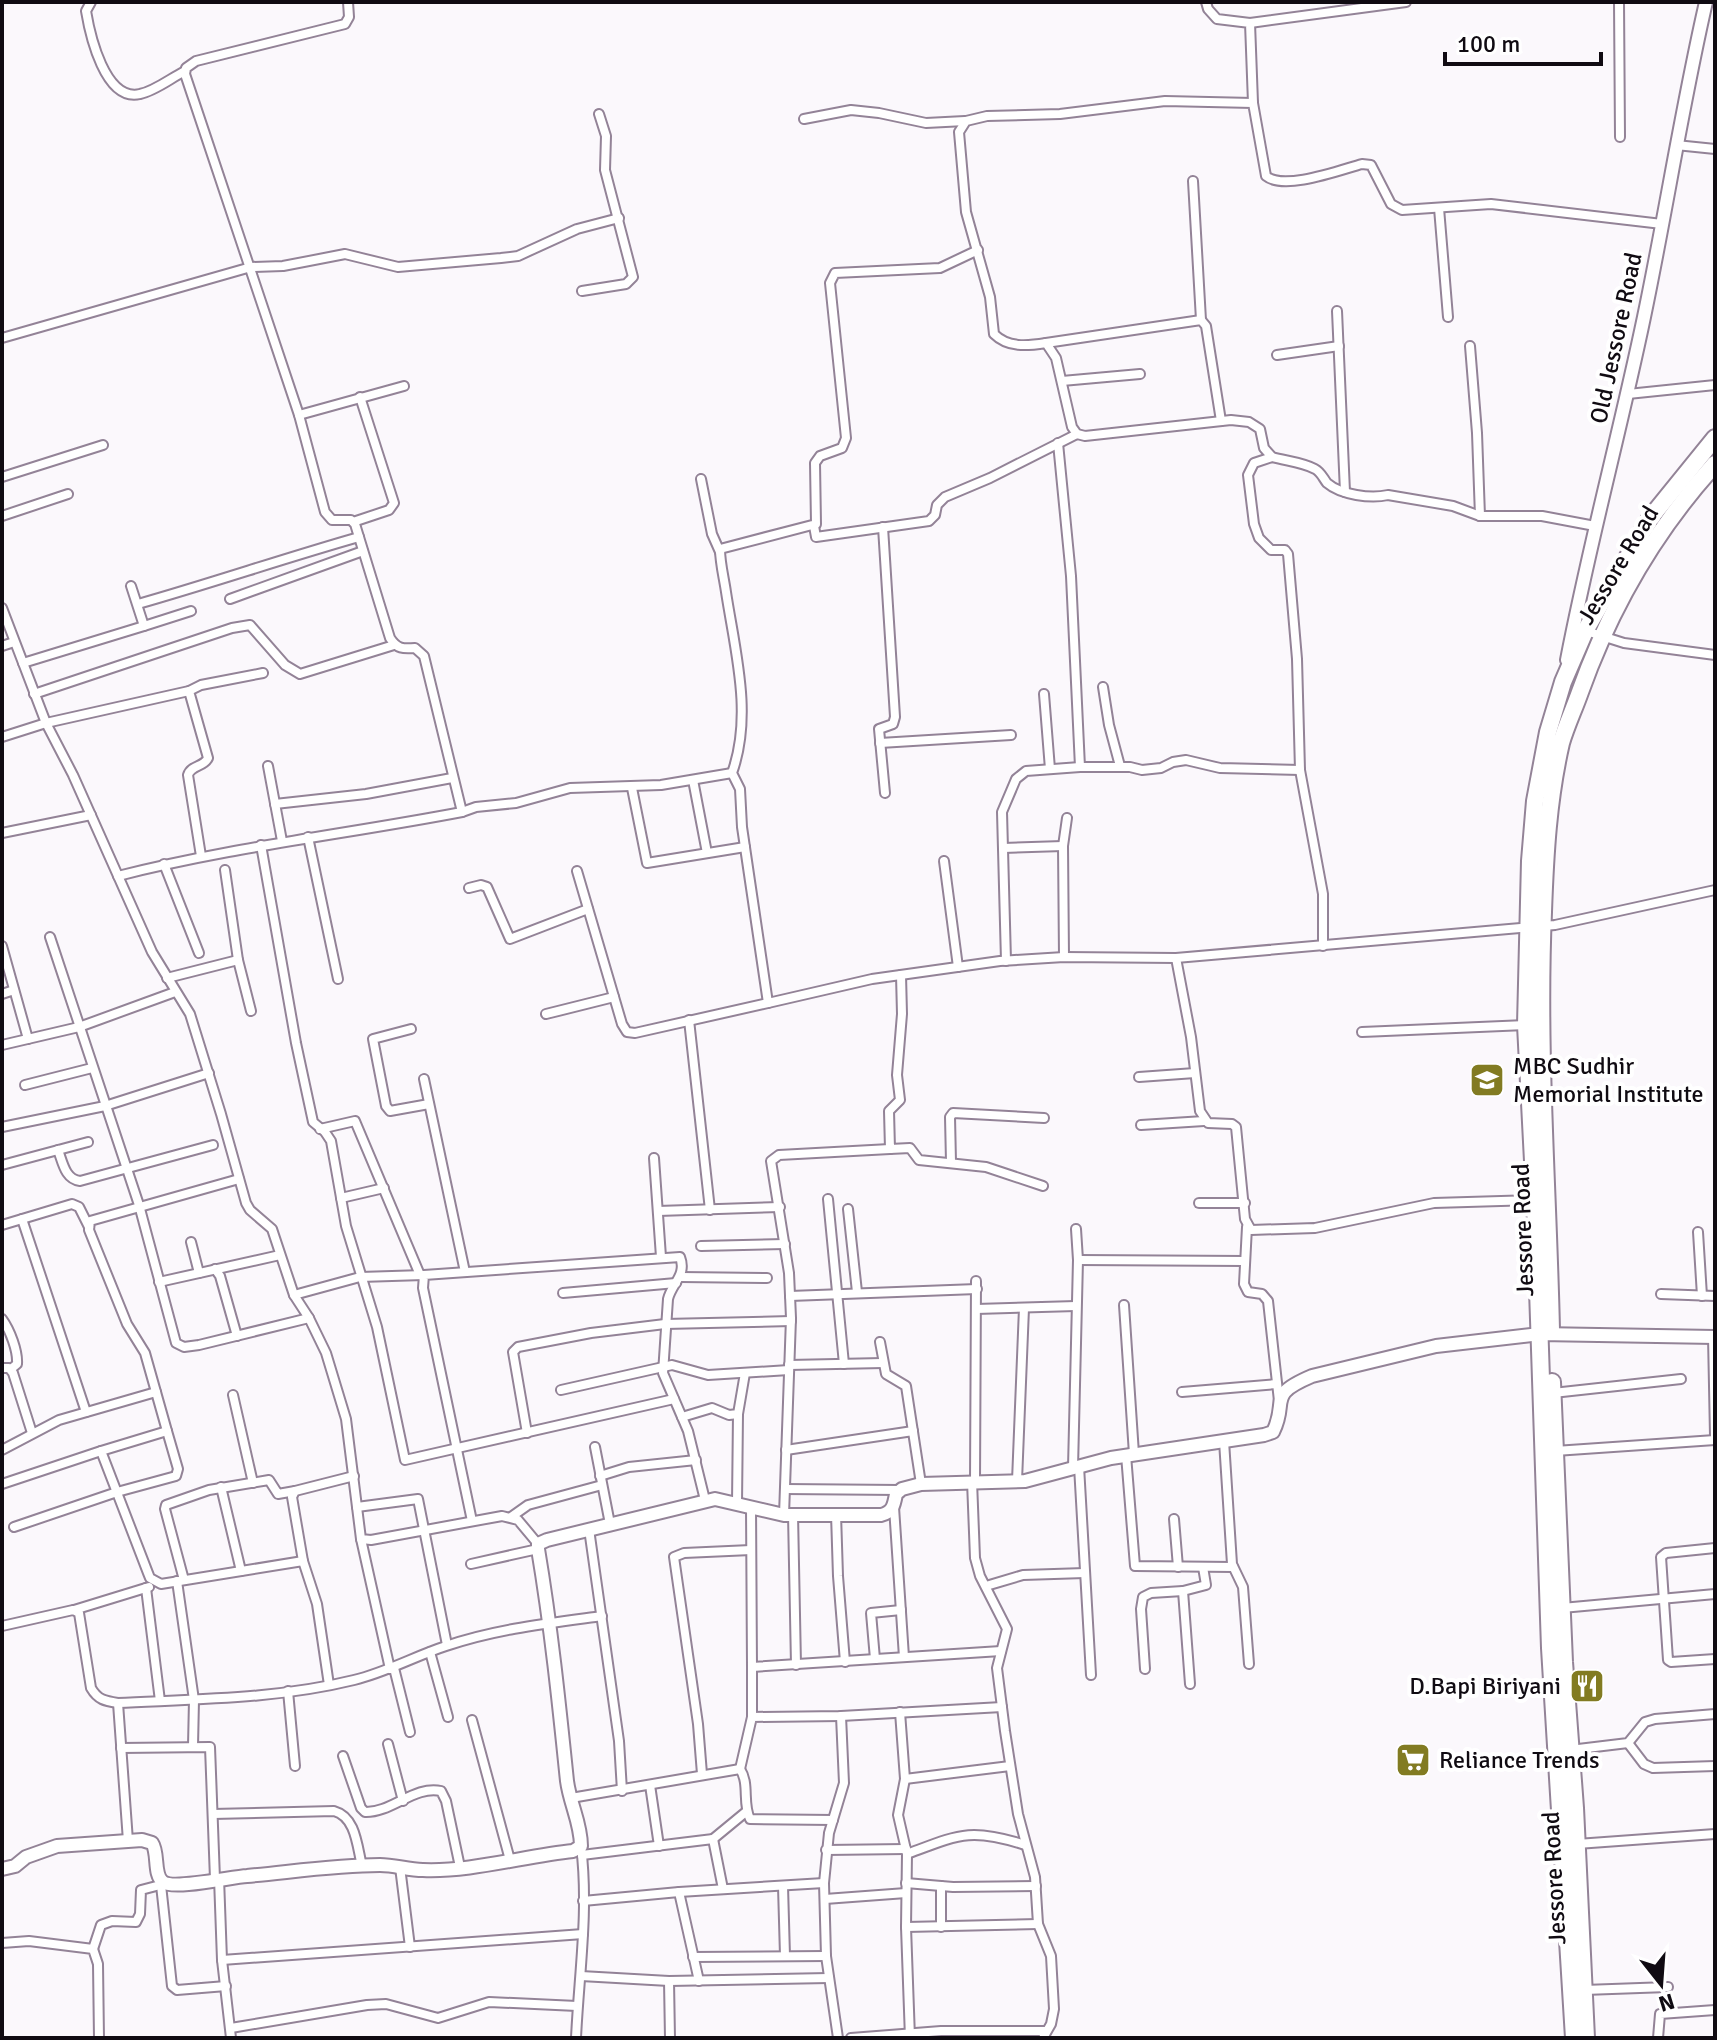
<svg xmlns="http://www.w3.org/2000/svg" width="1717" height="2040" font-family="Signika,sans-serif">
<rect width="100%" height="100%" fill="#fbf8fc"/>
<g fill="none" stroke-linecap="round" stroke-linejoin="round">
<!-- street casing -->
<g stroke="#938397" stroke-width="12">
<g id="street">
<path d="M91,2L86,11C90,35 105,102 140,94C155,91 171,78 185,71"/>
<path d="M348,2L349,17L345,24L196,61L186,68L185,74L299,415L325,512L332,520H351L355,524L390,638C397,649 403,649 415,648L424,656L462,812L476,807L516,803L570,788L661,785L732,773"/>
<polyline points="1206,2 1208,9 1217,19 1250,23 1253,103"/>
<polyline points="1619,2 1620,137"/>
<polyline points="1250,23 1406,2"/>
<polyline points="804,119 851,110 879,113 926,123 965,121"/>
<polyline points="1676,145 1715,149"/>
<polyline points="1193,181 1201,320"/>
<polyline points="1439,208 1448,317"/>
<path d="M978,250L940,268L835,273L830,283L846,438L842,448L820,456L815,463L816,524L720,549C720,563 724,578 726,592C735,651 753,715 732,773L740,789L742,827L768,1003L872,979L1000,961L1064,957L1176,958L1191,1037L1200,1111L1208,1123L1232,1124L1236,1127L1245,1219L1251,1230L1315,1228L1434,1203L1535,1200"/>
<polyline points="582,291 626,284 633,277 605,170 606,136 599,114"/>
<polyline points="1337,311 1345,492"/>
<polyline points="2,338 251,267 283,266 345,254 398,267 501,258 518,256 577,229 619,218"/>
<polyline points="1046,343 1201,320 1206,326 1221,421"/>
<polyline points="1470,346 1477,433 1480,516"/>
<polyline points="1277,355 1339,346"/>
<polyline points="1062,381 1140,374"/>
<polyline points="1628,394 1715,385"/>
<polyline points="299,415 404,386"/>
<polyline points="1058,443 1071,576 1080,767"/>
<polyline points="1272,457 1254,463 1248,475 1254,524 1259,538 1271,550 1285,550 1288,554 1297,659 1300,770 1323,894 1323,946"/>
<polyline points="2,477 103,445"/>
<polyline points="701,479 712,534 720,552"/>
<polyline points="2,516 68,494"/>
<polyline points="353,522 389,510 394,503 360,397"/>
<polyline points="814,526 816,537 929,521 935,515 937,505 945,497 990,478 1077,434"/>
<path d="M1595,526L1542,516H1480L1453,506L1388,495C1371,499 1341,495 1327,483C1323,478 1321,472 1315,469C1302,462 1286,461 1272,457L1264,448L1260,429L1249,422L1231,420L1085,436L1077,434L1072,427L1056,358L1046,343C1027,346 1008,348 994,334L990,297L966,212L959,132L966,121L987,116L1060,114L1165,101L1253,103L1266,176C1284,191 1340,170 1362,164L1371,165L1391,204L1402,210L1491,204L1662,224"/>
<polyline points="883,527 895,717 893,724 879,729 885,793"/>
<polyline points="230,599 363,551"/>
<path d="M138,604C212,583 285,558 359,537"/>
<polyline points="2,608 46,723 73,775 152,952 190,1014 221,1114 246,1203 250,1210 272,1229 294,1295 309,1318 326,1353 346,1419 361,1539 371,1540 502,1516 518,1520 538,1544"/>
<polyline points="144,626 191,611"/>
<polyline points="1583,630 1624,643 1715,655"/>
<polyline points="2,646 14,642"/>
<polyline points="23,663 144,626 131,586"/>
<polyline points="1103,687 1109,725 1120,766"/>
<polyline points="34,694 232,628 250,625 285,665 300,674 394,645"/>
<polyline points="1044,694 1050,769"/>
<polyline points="2,737 46,723 189,691"/>
<polyline points="880,743 1011,735"/>
<polyline points="268,766 282,841"/>
<polyline points="693,780 707,853"/>
<polyline points="632,788 647,863 745,847"/>
<polyline points="275,804 366,794 452,778"/>
<polyline points="2,833 91,815"/>
<polyline points="308,837 338,979"/>
<polyline points="261,845 296,1043 313,1122 325,1132 331,1141 346,1226 377,1327 405,1460 674,1399"/>
<polyline points="1003,848 1063,846"/>
<path d="M201,856L188,775C191,765 204,767 208,758L189,691L201,685L263,673"/>
<polyline points="944,861 958,967"/>
<polyline points="164,864 199,953"/>
<polyline points="225,870 238,960 251,1011"/>
<polyline points="577,871 622,1024 627,1032 635,1033 768,1003"/>
<path d="M118,876C232,847 347,834 462,812"/>
<polyline points="469,888 481,885 487,887 510,939 588,909"/>
<polyline points="50,937 139,1205 176,1343 184,1347 199,1345 309,1318"/>
<polyline points="2,946 28,1039"/>
<polyline points="1064,957 1063,846 1067,818"/>
<polyline points="1176,958 1555,925 1715,890"/>
<polyline points="1006,961 1002,812 1016,779 1026,771 1080,767 1130,767 1142,770 1161,768 1173,762 1186,760 1220,768 1300,770"/>
<polyline points="901,975 902,1014 897,1075 900,1100 889,1111 890,1149 910,1148 919,1160 986,1167 1043,1186"/>
<polyline points="167,978 238,960"/>
<polyline points="2,994 14,990"/>
<polyline points="546,1014 614,997"/>
<polyline points="689,1020 710,1210"/>
<polyline points="411,1029 373,1039 386,1106 390,1111 429,1104"/>
<polyline points="1362,1032 1526,1025"/>
<polyline points="2,1045 79,1027 175,992"/>
<polyline points="1139,1077 1195,1073"/>
<polyline points="424,1079 465,1272"/>
<polyline points="25,1085 92,1068"/>
<polyline points="1141,1125 1204,1121"/>
<polyline points="2,1127 105,1106 209,1073"/>
<polyline points="320,1129 355,1121 420,1275"/>
<path d="M58,1150C63,1163 65,1179 80,1181L213,1145"/>
<polyline points="654,1158 661,1257"/>
<polyline points="951,1162 950,1117 953,1113 1044,1118"/>
<polyline points="2,1165 88,1142"/>
<polyline points="239,1179 90,1221 89,1230 127,1324 145,1353 167,1431 101,1451 148,1573 150,1578 161,1584 303,1561"/>
<polyline points="341,1198 384,1188"/>
<polyline points="828,1199 844,1364"/>
<polyline points="1199,1203 1245,1203"/>
<polyline points="848,1209 857,1292"/>
<polyline points="658,1211 780,1207"/>
<polyline points="22,1219 86,1412"/>
<polyline points="2,1225 72,1204 79,1207 89,1227"/>
<polyline points="1247,1227 1244,1284 1248,1292 1262,1294 1268,1301 1279,1401"/>
<polyline points="1698,1232 1702,1296"/>
<polyline points="191,1242 199,1273"/>
<polyline points="701,1246 785,1244"/>
<polyline points="1078,1260 1245,1261"/>
<polyline points="215,1269 220,1276 237,1336"/>
<polyline points="681,1277 767,1278"/>
<polyline points="159,1282 280,1255"/>
<polyline points="563,1293 676,1283"/>
<polyline points="1661,1294 1715,1296"/>
<polyline points="294,1295 360,1277 424,1275"/>
<polyline points="790,1296 977,1289"/>
<polyline points="1124,1305 1134,1454"/>
<polyline points="976,1309 1076,1306"/>
<path d="M2,1319C10,1330 18,1351 17,1364L11,1369"/>
<polyline points="1713,1336 1715,1436"/>
<polyline points="880,1342 886,1374 906,1386 921,1484"/>
<polyline points="789,1365 883,1363"/>
<polyline points="2,1368 9,1368 13,1373 32,1433"/>
<polyline points="561,1390 672,1365 708,1375 789,1370"/>
<polyline points="1182,1392 1277,1384"/>
<polyline points="1553,1393 1681,1379"/>
<polyline points="233,1395 253,1483"/>
<polyline points="682,1417 712,1408 729,1415 738,1414 745,1373"/>
<polyline points="527,1433 513,1352 518,1347 591,1333 665,1324 791,1321"/>
<polyline points="1224,1441 1232,1564 1243,1587 1249,1664"/>
<polyline points="595,1447 610,1524"/>
<polyline points="2,1450 59,1420 156,1392"/>
<polyline points="786,1450 913,1431"/>
<polyline points="1555,1451 1715,1440"/>
<polyline points="1126,1455 1135,1566 1233,1567"/>
<polyline points="1079,1466 1091,1675"/>
<polyline points="1073,1468 1078,1260 1076,1229"/>
<polyline points="600,1476 629,1467 696,1460"/>
<polyline points="972,1481 975,1558 980,1576 1007,1629 997,1668 1005,1731 1018,1814 1035,1877 1038,1924 1051,1956 1054,2009 1051,2024 1043,2038"/>
<polyline points="1017,1481 1024,1308"/>
<polyline points="975,1482 976,1281"/>
<polyline points="2,1484 101,1451"/>
<polyline points="221,1487 241,1571"/>
<polyline points="785,1489 900,1490"/>
<polyline points="737,1503 738,1414"/>
<polyline points="751,1506 752,1667 1001,1651"/>
<polyline points="357,1507 418,1499 447,1645"/>
<polyline points="894,1507 904,1657"/>
<polyline points="793,1514 796,1665"/>
<polyline points="836,1514 838,1576 845,1662"/>
<polyline points="784,1515 791,1318 789,1273 771,1161 779,1155 890,1149"/>
<polyline points="511,1517 528,1505 602,1485"/>
<polyline points="1174,1519 1178,1567"/>
<path d="M472,1521L423,1288L424,1275L680,1257C687,1275 672,1283 668,1299L663,1373L688,1431L705,1500"/>
<polyline points="14,1527 117,1492 176,1476 178,1469 167,1431"/>
<polyline points="589,1529 619,1741 622,1791"/>
<polyline points="361,1539 390,1669"/>
<polyline points="1715,1548 1666,1553 1661,1557 1668,1660 1671,1662 1715,1659"/>
<polyline points="471,1564 538,1549"/>
<polyline points="184,1580 165,1509 166,1505 209,1490 269,1480 278,1494 295,1491"/>
<polyline points="177,1581 194,1700 193,1746"/>
<polyline points="986,1586 1023,1575 1085,1573"/>
<polyline points="146,1588 160,1701"/>
<polyline points="1562,1608 1715,1594"/>
<polyline points="74,1610 149,1587"/>
<path d="M2,1626L73,1610L79,1613L91,1688C98,1700 105,1701 118,1703C197,1699 277,1699 354,1680C387,1672 415,1656 446,1646C495,1629 550,1623 602,1616"/>
<polyline points="430,1652 448,1717"/>
<polyline points="875,1659 871,1613 901,1610"/>
<polyline points="394,1668 410,1732"/>
<polyline points="1145,1669 1141,1609 1143,1597 1151,1593 1183,1591"/>
<polyline points="1190,1684 1183,1591 1206,1585 1203,1567"/>
<polyline points="329,1685 317,1604 303,1561 292,1497 295,1491 354,1476"/>
<polyline points="288,1691 295,1766"/>
<polyline points="118,1703 128,1841"/>
<polyline points="900,1712 905,1779 898,1815 907,1854 906,1927 910,2038"/>
<polyline points="752,1717 752,1667"/>
<polyline points="472,1720 510,1860"/>
<polyline points="1628,1743 1644,1764 1653,1768 1715,1766"/>
<polyline points="388,1744 403,1801"/>
<polyline points="121,1748 210,1747 215,1879"/>
<polyline points="1570,1750 1628,1743 1645,1722 1655,1719 1715,1714"/>
<path d="M343,1756L361,1808L365,1812C391,1813 415,1785 441,1791L446,1801L460,1867"/>
<polyline points="740,1769 752,1717 841,1716 1002,1707"/>
<polyline points="702,1774 698,1724 674,1557 684,1553 751,1550"/>
<polyline points="905,1779 1010,1766"/>
<polyline points="650,1785 659,1846"/>
<path d="M571,1798L740,1769C750,1784 742,1803 750,1819L833,1820"/>
<path d="M213,1814L334,1811C356,1817 357,1846 362,1866"/>
<polyline points="713,1839 723,1889"/>
<polyline points="1577,1844 1715,1834"/>
<polyline points="826,1850 906,1849"/>
<path d="M907,1854C958,1835 970,1827 1025,1845"/>
<polyline points="582,1855 713,1839 747,1811"/>
<polyline points="400,1867 410,1947"/>
<polyline points="219,1878 222,1960 231,2038"/>
<polyline points="906,1883 953,1887 1036,1886"/>
<polyline points="161,1885 172,1986 177,1990 226,1986"/>
<polyline points="783,1886 785,1956"/>
<polyline points="679,1892 699,1981"/>
<polyline points="825,1899 906,1893"/>
<polyline points="583,1901 679,1892 824,1883"/>
<polyline points="906,1927 1038,1924"/>
<polyline points="941,1927 941,1886"/>
<polyline points="2,1943 29,1941 93,1949 98,1964 99,2038"/>
<polyline points="93,1949 101,1925 112,1921 136,1922 140,1914 141,1890 164,1884"/>
<polyline points="693,1957 826,1956"/>
<polyline points="222,1960 583,1934"/>
<polyline points="581,1976 669,1981 829,1978"/>
<polyline points="669,1981 670,2038"/>
<polyline points="1584,1990 1668,1987"/>
<polyline points="231,2028 367,2005 386,2004 438,2018 489,2002 577,2006"/>
<path d="M576,2038C579,1974 589,1910 581,1846"/>
<polyline points="838,2038 826,1956 824,1883 829,1833 844,1783 841,1716"/>
<polyline points="851,2038 941,2031 1046,2031"/>
<polyline points="1658,2038 1660,2014 1715,2010"/>
</g>
</g>
<!-- secondary casing -->
<g stroke="#938397" stroke-width="16">
<g id="secondary">
<path d="M1567,660C1589,545 1620,432 1644,317C1666,212 1682,106 1706,2"/>
<path d="M2,1869L15,1866L26,1857L57,1846L142,1840L152,1843C159,1853 153,1875 163,1882C174,1890 231,1877 247,1876C291,1872 336,1865 380,1865C395,1865 408,1870 423,1870C470,1872 525,1856 573,1851L581,1846C581,1823 570,1804 567,1781C559,1703 551,1626 538,1549V1544L547,1540L715,1499L784,1515H881C893,1512 894,1505 896,1494L902,1489L921,1484L1025,1481L1111,1458L1264,1435L1273,1432C1289,1400 1265,1396 1312,1376L1436,1346L1540,1334L1715,1337"/>
</g>
</g>
<!-- highway casing -->
<g stroke="#938397" stroke-width="20">
<g id="highway">
<path d="M1551,1330C1548,1191 1537,1052 1543,912C1545,855 1548,799 1561,743C1566,726 1574,709 1580,692C1610,608 1655,530 1715,464"/>
<polyline points="1552,1382 1564,1662 1575,1808 1586,2038"/>
<polyline points="1574,2038 1550,1648 1535,1200 1526,1025 1530,861 1535,801 1548,732 1563,682 1585,631 1651,517 1715,438"/>
</g>
</g>
<!-- street -->
<use href="#street" stroke="#fff" stroke-width="8"/>
<!-- secondary -->
<use href="#secondary" stroke="#fff" stroke-width="12"/>
<!-- highway -->
<use href="#highway" stroke="#fff" stroke-width="16"/>
</g>
<!-- icons -->
<defs>
<g id="school-square" transform="scale(1.8)"><rect x="-9" y="-9" width="18" height="18" rx="4" fill="#827b22" stroke="#fff"/><path d="M0-5L7-2L0 1L-7-2ZM-4 1L0 2.5L4 1V4Q0 6-4 4Z" fill="#fff"/></g>
<g id="restaurant-square" transform="scale(1.8)"><rect x="-9" y="-9" width="18" height="18" rx="4" fill="#827b22" stroke="#fff"/><path d="M-5-6h1v4h1v-4h1v4h1v-4h1v5L-1.5 .5V6h-2V.5L-5-1ZM5-6V6H3V1.5H1.5Q1.5-4 5-6Z" fill="#fff"/></g>
<g id="supermarket-square" transform="scale(1.8)"><rect x="-9" y="-9" width="18" height="18" rx="4" fill="#827b22" stroke="#fff"/><path d="M-6-5.5h2.5l.6 2H6L4.5 2H-2.5L-4.4-4H-6ZM-1.5 3.2a1.3 1.3 0 1 0 .1 0ZM3 3.2a1.3 1.3 0 1 0 .1 0Z" fill="#fff"/></g>
</defs>
<g fill-rule="evenodd">
<use href="#school-square" x="1487" y="1080"/>
<use href="#restaurant-square" x="1587" y="1686"/>
<use href="#supermarket-square" x="1413" y="1760"/>
</g>
<g text-anchor="middle" dominant-baseline="central" stroke-width="8" stroke-linejoin="round" paint-order="stroke">
<!-- street labels -->
<g font-size="24" fill="#100b12" stroke="#fff">
<text transform="translate(1616 338) rotate(-78)">Old Jessore Road</text>
<text transform="translate(1618 565) rotate(-59)">Jessore Road</text>
<text transform="translate(1523 1230) rotate(-92)">Jessore Road</text>
<text transform="translate(1554 1878) rotate(-93)">Jessore Road</text>
</g>
<!-- poi labels -->
<g font-size="24" fill="#100b12" stroke="#fff" text-anchor="start">
<text x="1513" y="1066">MBC Sudhir<tspan x="1513" dy="28">Memorial Institute</tspan></text>
<text x="1561" y="1686" text-anchor="end">D.Bapi Biriyani</text>
<text x="1439" y="1760">Reliance Trends</text>
</g>
</g>
<!-- border -->
<rect width="1717" height="2040" fill="none" stroke="#100b12" stroke-width="8"/>
<!-- north arrow -->
<g transform="translate(1661 1984) rotate(163)" stroke="#ffffff" stroke-width="6" paint-order="stroke">
<path d="M0-6L14 30L0 20L-14 30Z" fill="#100b12"/>
<text y="-12" font-size="22" font-weight="bold" text-anchor="middle" fill="#100b12">N</text>
</g>
<!-- scale -->
<path d="M1445 52v12h156v-12" fill="none" stroke="#100b12" stroke-width="4"/>
<text x="1457" y="52" font-size="24" fill="#100b12" stroke="#ffffff" stroke-width="6" paint-order="stroke">100 m</text>
</svg>
